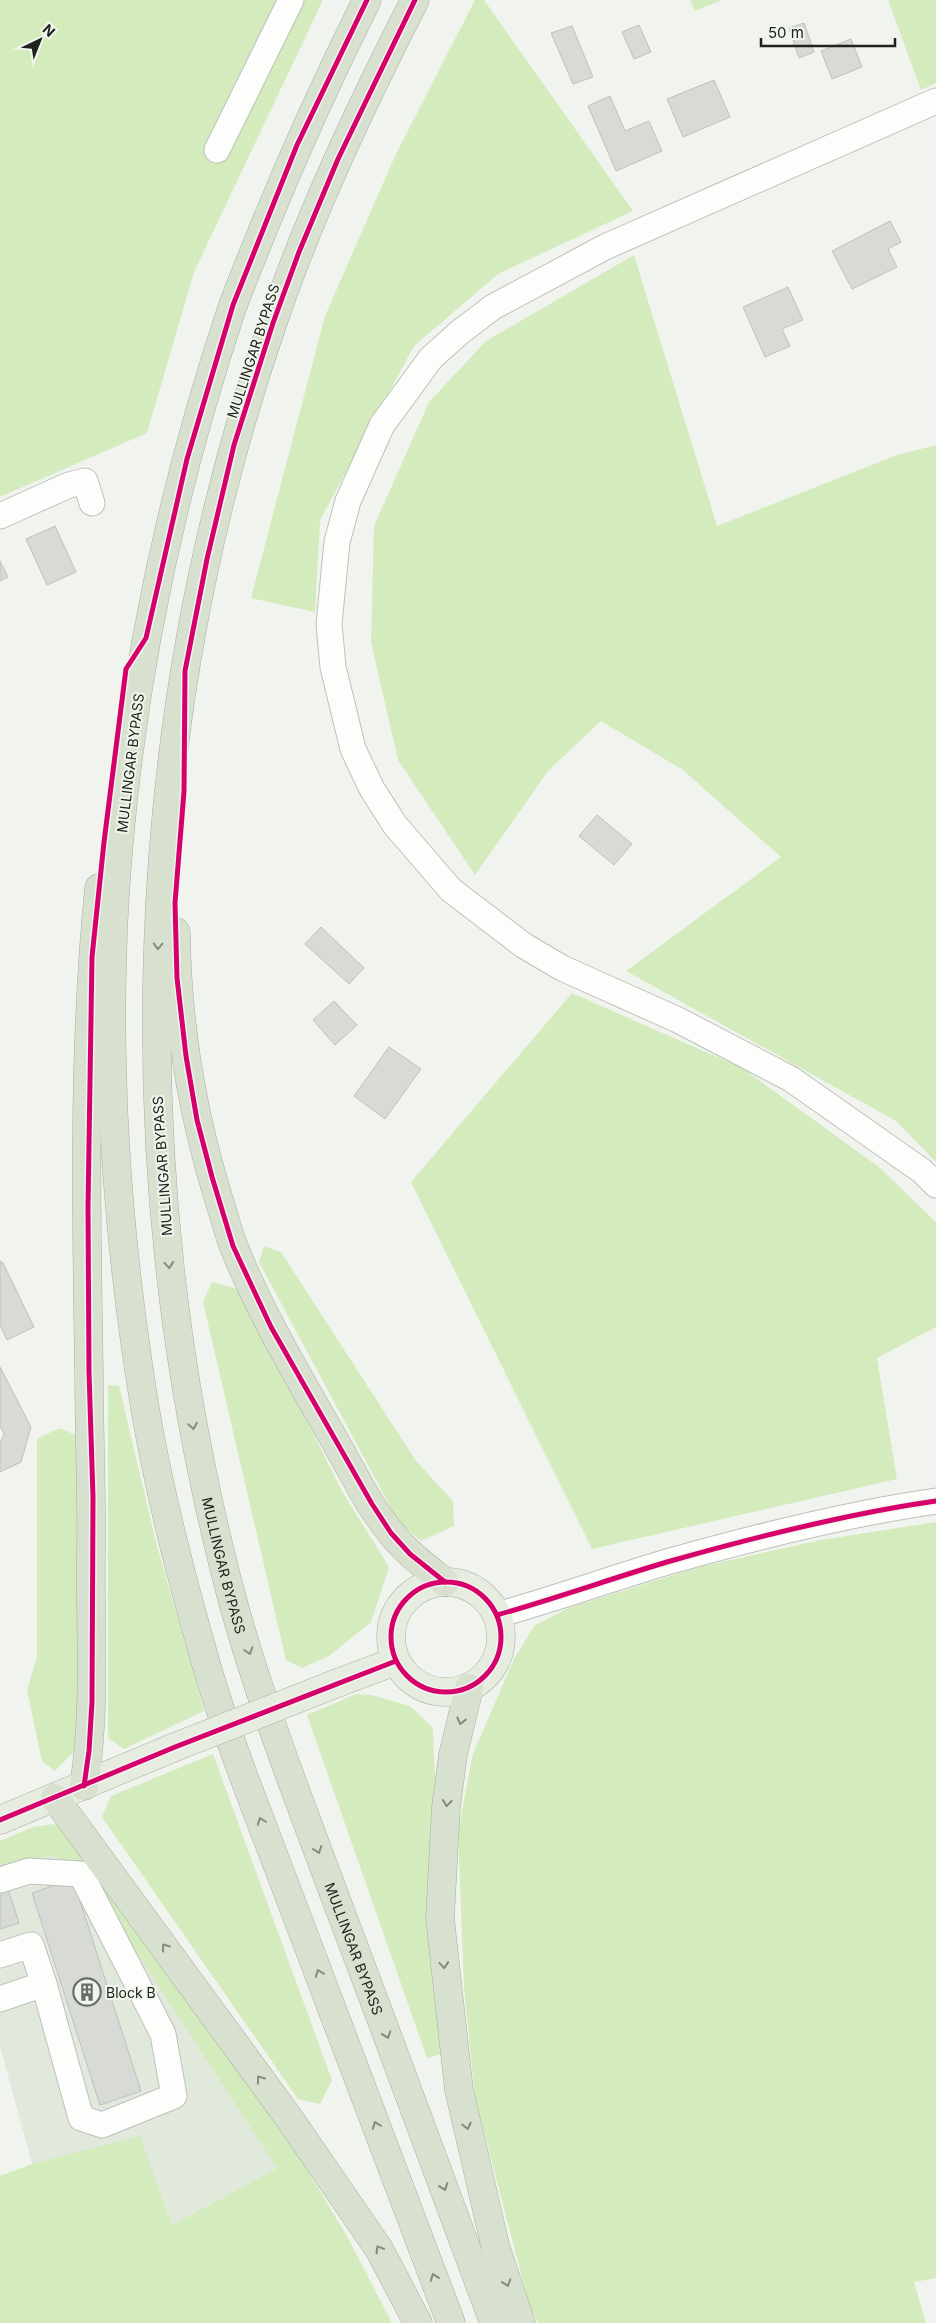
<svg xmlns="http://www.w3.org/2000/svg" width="936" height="2323" font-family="Inter,sans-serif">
<rect width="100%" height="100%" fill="#f1f4ee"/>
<!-- built -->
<polygon fill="#e1e8dc" points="55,1824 277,2168 172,2225 140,2137 32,2164 0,2046 0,1841 33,1827"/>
<!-- green -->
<g fill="#d4ebbe">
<polygon points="0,0 323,0 194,272 147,433 0,497"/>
<polygon points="475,0 484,0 633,211 498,274 414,346 320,520 315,612 251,598 325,316 395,156"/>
<polygon points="690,0 722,0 695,11"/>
<polygon points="888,0 936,0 936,83 921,90"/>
<polygon points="634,255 717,526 897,455 936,445 936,1162 896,1121 626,971 781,857 683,770 601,721 548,771 475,875 398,760 371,642 374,526 429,402 486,341"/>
<polygon points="572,993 742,1068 879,1167 936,1222 936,1327 877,1358 897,1479 592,1549 411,1182"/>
<polygon points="264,1246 281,1252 416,1461 453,1501 454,1526 421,1541 398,1521 259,1262"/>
<polygon points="212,1282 241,1290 343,1493 389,1567 371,1622 329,1656 302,1668 286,1660 203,1302"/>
<polygon points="108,1385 119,1386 156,1542 204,1711 124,1749 108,1738"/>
<polygon points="59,1428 76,1435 79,1746 55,1771 42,1761 27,1690 37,1657 37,1439"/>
<polygon points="936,1522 936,2278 914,2282 926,2323 538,2323 529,2304 475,2098 464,1987 458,1831 473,1754 514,1659 534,1626 568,1608 699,1567 821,1540"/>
<polygon points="356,1694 372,1695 410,1706 433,1728 435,1778 432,1971 442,2054 427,2058 307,1715"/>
<polygon points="213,1754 332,2080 320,2104 298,2099 102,1817 111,1796"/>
<polygon points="55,1824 81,1844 279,2123 348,2238 392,2323 0,2323 0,2176 32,2164 140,2136 172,2225 277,2168 79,1864 48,1855 0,1870 0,1841 33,1827"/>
</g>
<!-- building -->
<g fill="#d7dad5" stroke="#bec1bc">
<polygon points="804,23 814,52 799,58 789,28"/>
<polygon points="639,25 651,52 634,59 622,32"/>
<polygon points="572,26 593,77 573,84 551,33"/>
<polygon points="851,39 862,67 832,79 821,51"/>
<polygon points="714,80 730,117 683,137 667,99"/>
<polygon points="610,96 625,131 649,121 662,151 616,171 588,106"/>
<polygon points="890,221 901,242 888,249 897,267 852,289 832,251"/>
<polygon points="788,287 803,320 782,329 790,346 765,357 743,307"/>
<polygon points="55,526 76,572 47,585 26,539"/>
<polygon points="0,561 8,577 0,581"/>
<polygon points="597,815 632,844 614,865 579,836"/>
<polygon points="321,927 364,968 349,984 305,944"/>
<polygon points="334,1001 357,1025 335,1045 313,1020"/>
<polygon points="389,1047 421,1069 385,1119 354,1096"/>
<polygon points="0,1261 3,1263 34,1327 7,1340 0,1325"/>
<polygon points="0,1367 31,1427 21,1462 0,1472 0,1443 4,1434 0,1426"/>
<polygon points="73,1879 141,2091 100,2105 32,1893"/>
<polygon points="8,1889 19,1923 0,1929 0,1891"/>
</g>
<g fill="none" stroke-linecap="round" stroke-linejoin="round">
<!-- minor casing -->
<g stroke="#bdc0bb" stroke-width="27">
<g id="minor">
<polyline points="936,101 605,247 493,307 460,332 431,358 382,425 348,501 337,542 329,624 333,667 353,749 372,789 395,825 451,890 523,945 562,968 678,1020 791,1079 922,1171 936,1185"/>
<polyline points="217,150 291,0"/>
<polyline points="0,516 69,485 85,481 92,503"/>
<path d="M497,1615C554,1599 610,1579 667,1562C755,1537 845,1514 936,1501"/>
<polyline points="0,1880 29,1871 81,1874 163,2034 174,2096 102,2125 81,2118 44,1984 0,1999"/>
<polyline points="0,1955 31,1945 44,1984"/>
</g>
</g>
<!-- major casing -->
<g stroke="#a7b09d" stroke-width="29">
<g id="major">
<circle cx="446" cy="1637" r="55"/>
<polyline points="340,1682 396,1661"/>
<polyline points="0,1820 175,1747"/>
</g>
</g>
<!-- highway casing -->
<g stroke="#a7b09d" stroke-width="29">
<g id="highway">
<path d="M367,0C329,76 294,153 262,232C252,258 240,285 231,311C168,500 128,695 115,894C105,1063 117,1236 144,1402C157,1482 177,1561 199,1639C224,1733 262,1823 296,1914C348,2050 400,2186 451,2323"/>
<path id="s1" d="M415,0C362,104 311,211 273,322C132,729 121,1176 230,1591C258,1696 299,1800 337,1902C390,2042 442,2182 494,2323"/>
<path d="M176,932C177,1022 192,1113 219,1200C224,1215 228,1232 234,1247C259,1310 294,1369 327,1427C348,1462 366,1503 392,1534C407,1553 426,1567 445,1582"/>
<polyline points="469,1688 453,1755 446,1807 440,1918 459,2090 496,2249 521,2323"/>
<path d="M84,1786C96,1709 90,1633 91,1556C92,1494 89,1433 89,1371C86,1211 83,1047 99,888"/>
<polyline points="55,1798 289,2118 379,2249 418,2323"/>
</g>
</g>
<!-- minor -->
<use href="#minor" stroke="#fdfdfc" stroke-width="25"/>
<!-- major -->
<use href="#major" stroke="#e7ece1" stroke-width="28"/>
<!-- highway -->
<use href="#highway" stroke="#d8e0cf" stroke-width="28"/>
<!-- major-bridge casing -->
<g stroke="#a7b09d" stroke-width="29" stroke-linecap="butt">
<polyline id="major-bridge" points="175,1747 340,1682"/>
</g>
<!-- major-bridge -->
<use href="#major-bridge" stroke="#e7ece1" stroke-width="28"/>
<!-- cycleway casing -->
<g stroke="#f1f6ec" stroke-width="8">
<g id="cycleway">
<polyline points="415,0 338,159 299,252 273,323 234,445 207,559 185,671 184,791 175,903 177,978 186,1056 197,1120 212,1177 233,1246 271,1327 372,1504 391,1533 410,1554 445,1582"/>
<circle cx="446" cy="1637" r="55"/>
<path d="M497,1615C554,1599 610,1579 667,1562C755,1537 845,1514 936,1501"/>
<polyline points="84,1786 89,1751 92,1702 93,1497 89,1372 88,1207 92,957 104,842 126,669 146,638 187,459 233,305 297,145 367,0"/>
<polyline points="0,1820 175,1747 396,1661"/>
</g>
</g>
<!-- cycleway -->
<use href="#cycleway" stroke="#d6006c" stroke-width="5"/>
</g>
<!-- one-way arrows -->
<defs><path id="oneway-chevron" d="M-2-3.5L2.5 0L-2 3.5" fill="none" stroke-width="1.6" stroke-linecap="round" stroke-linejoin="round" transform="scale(1.25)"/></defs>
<g stroke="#858a7f">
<use href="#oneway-chevron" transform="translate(158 946) rotate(92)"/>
<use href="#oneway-chevron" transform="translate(169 1265) rotate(85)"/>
<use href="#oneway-chevron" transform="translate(193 1426) rotate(81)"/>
<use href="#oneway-chevron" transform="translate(249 1651) rotate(72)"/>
<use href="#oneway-chevron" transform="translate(461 1721) rotate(104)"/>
<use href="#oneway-chevron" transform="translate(447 1803) rotate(96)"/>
<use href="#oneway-chevron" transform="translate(261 1821) rotate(-111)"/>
<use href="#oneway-chevron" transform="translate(318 1850) rotate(70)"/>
<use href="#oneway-chevron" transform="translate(165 1947) rotate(-126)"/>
<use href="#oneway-chevron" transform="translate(444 1965) rotate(85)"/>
<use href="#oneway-chevron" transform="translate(319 1973) rotate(-111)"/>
<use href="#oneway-chevron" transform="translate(387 2035) rotate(70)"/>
<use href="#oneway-chevron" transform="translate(260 2079) rotate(-126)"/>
<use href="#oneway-chevron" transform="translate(376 2125) rotate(-111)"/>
<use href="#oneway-chevron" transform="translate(467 2126) rotate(77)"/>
<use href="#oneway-chevron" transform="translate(444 2187) rotate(70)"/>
<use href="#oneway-chevron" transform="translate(379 2249) rotate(-121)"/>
<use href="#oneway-chevron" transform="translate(434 2277) rotate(-110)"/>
<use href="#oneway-chevron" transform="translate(507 2283) rotate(71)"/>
</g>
<!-- icons -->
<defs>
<g id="building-ring" transform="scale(1.4375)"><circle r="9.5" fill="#f1f6ec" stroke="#696c67" stroke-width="1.5"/><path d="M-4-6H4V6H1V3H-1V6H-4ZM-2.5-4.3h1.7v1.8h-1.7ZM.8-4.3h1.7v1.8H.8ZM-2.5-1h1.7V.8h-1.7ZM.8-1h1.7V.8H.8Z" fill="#696c67"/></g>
</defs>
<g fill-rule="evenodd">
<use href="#building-ring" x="87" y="1992"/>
</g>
<g text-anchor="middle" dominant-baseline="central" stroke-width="4" stroke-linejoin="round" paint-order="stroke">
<!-- street labels -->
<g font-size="14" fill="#20221e" stroke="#f1f6ec">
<text transform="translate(253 351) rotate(-72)">MULLINGAR BYPASS</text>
<text transform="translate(130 763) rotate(-83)">MULLINGAR BYPASS</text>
<text transform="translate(162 1166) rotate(-94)">MULLINGAR BYPASS</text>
<text stroke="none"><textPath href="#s1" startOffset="1614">MULLINGAR BYPASS</textPath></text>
<text stroke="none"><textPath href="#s1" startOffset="2019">MULLINGAR BYPASS</textPath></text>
</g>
<!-- poi labels -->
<g font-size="14" fill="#20221e" stroke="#f1f6ec" text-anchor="start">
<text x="106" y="1992">Block B</text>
</g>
</g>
<!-- north arrow -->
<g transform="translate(40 40) rotate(43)" stroke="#f1f6ec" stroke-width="4" paint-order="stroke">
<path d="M0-4L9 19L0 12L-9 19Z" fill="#20221e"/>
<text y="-8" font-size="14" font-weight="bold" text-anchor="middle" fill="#20221e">N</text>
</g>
<!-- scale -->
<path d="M761 38v8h134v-8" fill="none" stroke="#20221e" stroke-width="2.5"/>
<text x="768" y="38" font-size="15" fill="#20221e" stroke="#f1f6ec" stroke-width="4" paint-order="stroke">50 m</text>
</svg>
